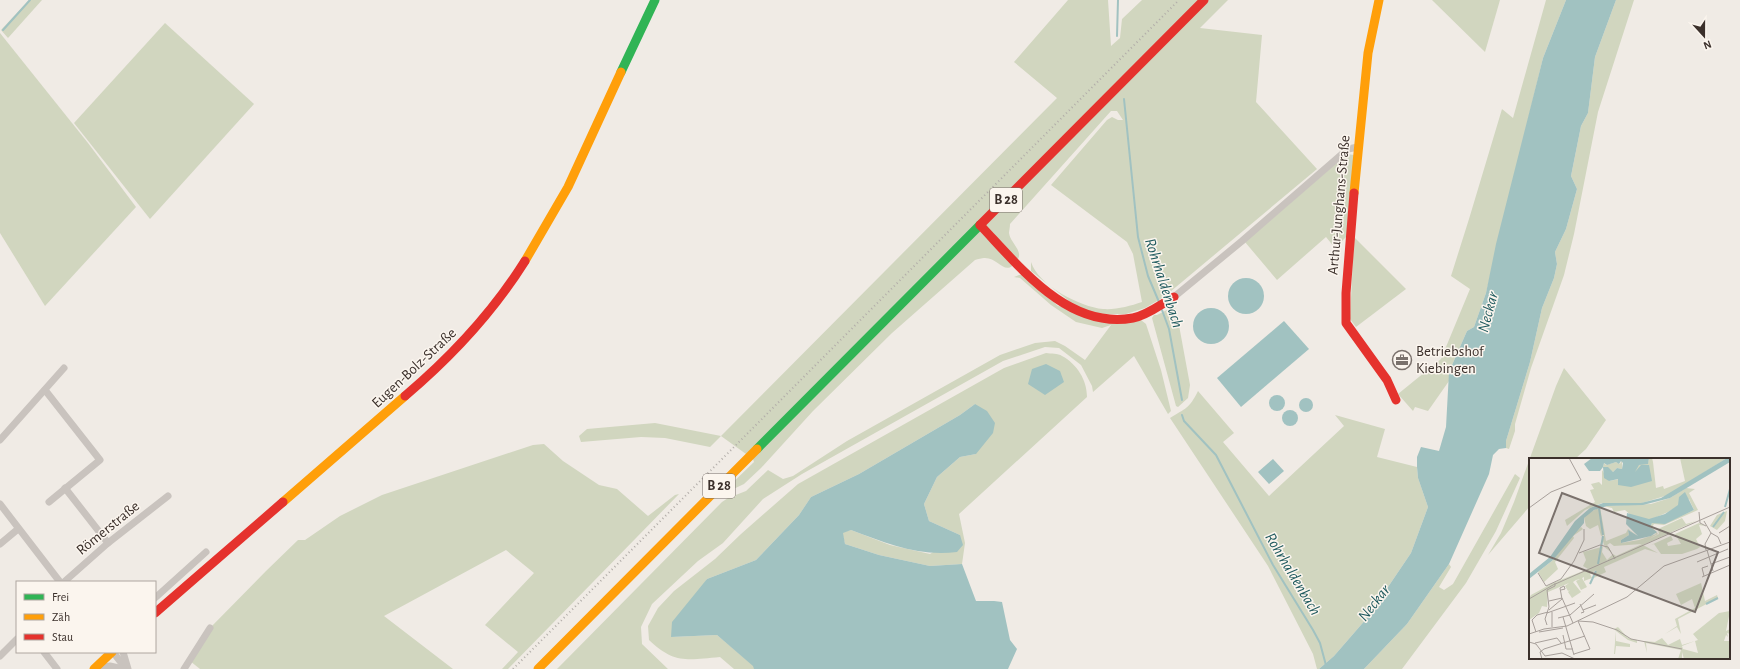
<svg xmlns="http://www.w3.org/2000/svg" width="1740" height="669" font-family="'Alegreya Sans',sans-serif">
<rect width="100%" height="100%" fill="#f0ebe5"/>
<!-- green -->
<g fill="#d1d6bf">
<polygon points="29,0 42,0 8,38 1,30"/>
<path d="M1068,0H1108L1111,46L1120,38L1122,19L1142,0H1228L1200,28L1262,35L1256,102L1317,169L1164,297L1145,308L1126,314H1101L1078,308L1031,271V262C1038,285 1080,307 1103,309C1116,310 1130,306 1142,302L1133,254L1127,242L1051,185L1107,120L1112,117L1118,120H1123L1117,111H1111L1010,224C1010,227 1009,231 1009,233C1010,242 1023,251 1018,259C1005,280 1000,257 984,258C982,258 978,259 975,260L892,333L813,411L761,468L744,484L725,493L723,492L754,462L753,459L721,436L710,447L665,438L641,437L581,442L579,436L587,429L655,423L721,436L1057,98L1014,62Z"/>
<polygon points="1432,0 1500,0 1485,52"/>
<polygon points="1546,0 1566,0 1543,58 1486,293 1474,327 1467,331 1449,372 1449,381 1428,411 1415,407 1413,411 1398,394 1441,359 1470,289 1451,276 1469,219 1502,109 1513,118"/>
<polygon points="1616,0 1634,0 1598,112 1574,234 1564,275 1531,368 1515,424 1515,431 1509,449 1506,448 1506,441 1530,362 1542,308 1554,278 1557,264 1555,252 1566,229 1577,189 1571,176 1581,126 1588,113 1595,57"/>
<polygon points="165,23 254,104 150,219 74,123"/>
<polygon points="0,33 88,143 136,207 45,306 0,233"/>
<polygon points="1347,154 1354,155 1347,236 1335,248 1326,237 1277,280 1245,242"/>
<polygon points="1354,237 1406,289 1356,327 1350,319"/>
<polygon points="1019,275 1023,275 1058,306 1141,320 1146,324 1161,370 1171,411 1168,414 1134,356 1093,392 1092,386 1081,365 1059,348 1045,347 1003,361 802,474 763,499 723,543 698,561 652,604 641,627 642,644 668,669 557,669 722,502 728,498 746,491 768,470 783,479 793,476 847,441 1000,355 1035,343 1055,341 1065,346 1085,360 1111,325 1102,328 1076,322 1051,305 1020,278 1014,277"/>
<polygon points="1173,307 1176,309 1190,385 1188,398 1178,407 1176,406 1152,318 1154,315 1157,315"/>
<path d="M1046,353C1051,354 1058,353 1062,356C1077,364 1087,380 1087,397L959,514L965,543L962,564L930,566L879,555L845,544L842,532L851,530L890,545L930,554L960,535L929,521L924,504L937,477L960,457L976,454L975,404L960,415L859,474L811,497L799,515L756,560L707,579L671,637L717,635L754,666V669H734L720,657C687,660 674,664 649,640L648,626L658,608L674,591L715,559L741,534L798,484L1004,368Z"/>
<polygon points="1564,368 1606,420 1586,449 1575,459 1530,459 1530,506 1488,555 1501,533 1514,502 1556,386"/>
<path d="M1198,391L1234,433L1223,442L1269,496L1344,426L1335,415L1385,429L1377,457L1417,467L1418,478L1428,507L1411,553L1367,618L1334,656L1319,669H1317L1313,654L1268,566L1170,418C1186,408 1189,409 1198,391Z"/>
<polygon points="544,444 563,461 599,485 617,489 648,516 675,495 679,494 508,669 502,669 518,652 485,625 534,573 506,550 384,616 453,669 200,669 190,661 210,628 266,571 298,540 305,540 340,516 382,495 533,445"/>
<polygon points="1515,474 1520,478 1496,531 1466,583 1402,669 1364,669 1407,624 1449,564 1451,567 1439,587 1444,590 1453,584"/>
</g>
<!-- water -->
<g fill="#a1c2c1">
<polygon points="1566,0 1616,0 1595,57 1588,113 1581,126 1571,176 1577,189 1566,229 1555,252 1557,264 1554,278 1542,308 1530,362 1506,441 1506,448 1499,449 1493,455 1489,474 1449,564 1407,624 1364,669 1319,669 1334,656 1367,618 1411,553 1428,507 1418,478 1417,467 1417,457 1421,447 1439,451 1446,427 1449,372 1467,331 1474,327 1486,293 1496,244 1543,58"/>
<circle cx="1246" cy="296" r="18"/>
<circle cx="1211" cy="326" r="18"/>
<polygon points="1284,321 1309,349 1241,407 1217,378"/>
<polygon points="1046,364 1060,371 1064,382 1045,395 1028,384 1032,369"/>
<circle cx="1277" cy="403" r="8"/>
<circle cx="1306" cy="405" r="7"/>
<path d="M975,404L987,411L995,423L993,433L976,454L960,457L937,477L924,504L929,521L960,535L963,545L957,552C919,557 886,543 851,530L843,533L845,544L879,555L930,566L962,564L976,601H994L1002,602L1010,640L1017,649L1008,669H754L753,666L717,635L671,637L672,622L707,579L756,560L799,515L811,497L859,474L960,415Z"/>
<circle cx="1290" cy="418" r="8"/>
<polygon points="1273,459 1284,471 1269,484 1258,472"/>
</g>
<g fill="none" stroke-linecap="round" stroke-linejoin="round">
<!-- stream -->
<g stroke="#a1c2c1" stroke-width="2">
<polyline points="3,30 30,0"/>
<polyline points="1117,36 1118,0"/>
<polyline points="1124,99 1138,237 1148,276 1159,302"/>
<polyline points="1162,310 1169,329 1182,400"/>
<polyline points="1182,415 1184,421 1216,455 1273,565 1313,630 1320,643 1327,669"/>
</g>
<!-- street -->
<g stroke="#c9c3be" stroke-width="7">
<polyline points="1174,297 1242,241 1348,149 1358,147"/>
<polyline points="45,390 100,460 49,502"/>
<polyline points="0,440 64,368"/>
<polyline points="65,488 108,543"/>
<polyline points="0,504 60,582"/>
<polyline points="0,544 18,529"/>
<polyline points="64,582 108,543 168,496"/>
<polyline points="155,598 206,552"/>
<polyline points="44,652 57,669"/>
<polyline points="113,652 126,669"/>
<polyline points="123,652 128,669"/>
<polyline points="0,656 17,639"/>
<polyline points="96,669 110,666 123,669"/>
<polyline points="184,669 210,628"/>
</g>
<!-- fast -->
<g stroke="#30b455" stroke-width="9">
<polyline points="621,72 655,0"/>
<polyline points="757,449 980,225"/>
</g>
<!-- slow -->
<g stroke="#ff9f0a" stroke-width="9">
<polyline points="1354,193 1368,53 1379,0"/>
<polyline points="525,261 568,187 621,72"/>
<polyline points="283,502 405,396"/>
<polyline points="94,669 112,652"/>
<polyline points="538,669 757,449"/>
</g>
<!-- jam -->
<g stroke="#e5322d" stroke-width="9">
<polyline points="1354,193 1346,293 1346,323 1387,380 1396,400"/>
<path d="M980,225C1020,267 1068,330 1133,318C1148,315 1161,304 1174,297"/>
<polyline points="980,225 1204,0"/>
<path d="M405,396C451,357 493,312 525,261"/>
<polyline points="155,613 283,502"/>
</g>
<!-- rail -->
<polyline stroke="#b1aca8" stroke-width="2" stroke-dasharray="1 3" stroke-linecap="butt" points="513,669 1179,0"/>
</g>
<!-- icons -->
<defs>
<g id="office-ring" transform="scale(1)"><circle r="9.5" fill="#fbf5ee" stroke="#7a716c" stroke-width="1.5"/><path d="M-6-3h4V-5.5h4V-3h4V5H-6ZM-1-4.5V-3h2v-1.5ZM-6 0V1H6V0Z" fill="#7a716c"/></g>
</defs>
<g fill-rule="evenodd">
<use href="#office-ring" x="1402" y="360"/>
</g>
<g text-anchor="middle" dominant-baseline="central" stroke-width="3" stroke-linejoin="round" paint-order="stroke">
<!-- shield labels -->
<g fill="#fbf5ee" stroke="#756b66" stroke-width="1">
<rect x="990" y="188" width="32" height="24" rx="3"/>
<rect x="703" y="474" width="32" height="24" rx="3"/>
</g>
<g font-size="14" font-weight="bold" fill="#3b302b">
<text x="1006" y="200">B 28</text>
<text x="719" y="486">B 28</text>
</g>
<!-- street labels -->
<g font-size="15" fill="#3b302b" stroke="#fbf5ee">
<text transform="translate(1339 205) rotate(-85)">Arthur-Junghans-Straße</text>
<text transform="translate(414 368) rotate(-43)">Eugen-Bolz-Straße</text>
<text transform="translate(108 528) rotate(-39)">Römerstraße</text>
</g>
<!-- poi labels -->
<g font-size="15" fill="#3b302b" stroke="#fbf5ee" text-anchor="start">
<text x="1416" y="351">Betriebshof<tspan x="1416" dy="17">Kiebingen</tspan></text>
</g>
<!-- water labels -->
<g font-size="16" font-style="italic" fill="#1f5a5e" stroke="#fbf5ee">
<text transform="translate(1164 283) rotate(72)">Rohrhaldenbach</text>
<text transform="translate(1488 312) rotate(-75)">Neckar</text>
<text transform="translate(1293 574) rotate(59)">Rohrhaldenbach</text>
<text transform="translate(1374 603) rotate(-52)">Neckar</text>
</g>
</g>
<!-- overview -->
<g transform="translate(1529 458)">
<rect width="201" height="201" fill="#f0ebe5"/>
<path d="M120,0H123L124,4L127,30L134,28L135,31L156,23L151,0H198L139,37L113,45H73L56,52L38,68L36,62L66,44L61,32L65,31L62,26L70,24L73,27V12L80,23L90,21L89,27L101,8L119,5ZM93,2V11L88,10L84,14L74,9L75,5L77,7L87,4L91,6ZM157,30L166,31L160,35L169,52L135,67L125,66L123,69L129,76L120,81L130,76L129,71L153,60L157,66L167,63L114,87L129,95L116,91L75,109L77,114L65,120L67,112L61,116L63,120L55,123V119L53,120L58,129L52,132L47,123L51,121L47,122L44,124L52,134L43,140L39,134L41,132L39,133L36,128L40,125L19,134L18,149L13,148L10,155L0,162V140L2,137L24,125L59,111L54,108L57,102L54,94L76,88L80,90L83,95L74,88L73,94L78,102L84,96L87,98L113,86L85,88L81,85L78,87L80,89L84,95L80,89L75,87L74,83L71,87L75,77L72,78L69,67L61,71L57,68L55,60L58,56L71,49L77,83L97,75L99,71L109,78L99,72L100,77L92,82V85L110,82L127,76L121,69L123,65H136L165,52L160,41L139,54L112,66L96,52L85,54L83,50L74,48L122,46L141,40ZM198,53L196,63L188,72L181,68L188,57ZM170,65L176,68L170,67L173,76L167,81L171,89L168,91L153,96H132L125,86L122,87ZM146,76L152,86L139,88L138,85L144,82L142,78ZM52,69L54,71L44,78L45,80L26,104L29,111L15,124L9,114L24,102L43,77ZM172,125L176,143L188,137L189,140L149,161L152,176L148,169L136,176L148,168L146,161L166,150L163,141L152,147L147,136ZM201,153L197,173L201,171V176L198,175L199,179L197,177L195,183H201V201H155L153,194V201H149L152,192L117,185L118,195L115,183L126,184L133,180L139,187L151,181L153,187L166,183L153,188L154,191L169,195L166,183L169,182L164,176L190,155ZM89,169L99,180L108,182V185L99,182L87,173V183L101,186V189L87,188L86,196H95L96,200H104L97,201L96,200L95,196H82H85L87,173L85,171Z" fill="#d1d6bf" fill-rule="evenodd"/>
<path d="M63,0H120L119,6L110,7L106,14L112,7H120L123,23L102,29L89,27V21L80,23L75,20L74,9L71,13H60L55,6ZM92,3L94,5L93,11L88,10L84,14L79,9H74L75,5L78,7L87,4L90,6ZM198,0H201V4L141,40L114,47L78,48L65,52L55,60V65L24,102L0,121V116L21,99L46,63L61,50L74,45H112L132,40ZM156,34L165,52L136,66L123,65L121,69L128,74L122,78L92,85V82L100,77L99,72L109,78L97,66L98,55L120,61L136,56L149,47L150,39Z" fill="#a1c2c1" fill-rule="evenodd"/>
<path fill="none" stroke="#a1c2c1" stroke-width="2" d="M196,49L201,31M70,50L74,77M184,69L195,54M69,106L74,78M61,126L67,113M177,146L189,140"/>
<path fill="none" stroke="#a8a09b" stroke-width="1" d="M0,50L22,34L52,22L40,0M170,54L171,65L177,68M175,63L182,75M182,75L189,79L192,86M190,75L201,68M71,87L79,89L86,101M177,92L176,86L182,75M178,92L184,113M50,95L71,87M168,104L199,91M182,106L201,99M9,115L17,128L32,121L45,103L55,82V71M175,118L173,110L179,108M173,119L201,107M33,140L44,165M0,141L24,127L201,49M20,143L33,140M51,146L55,154L52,155M20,152L33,141L31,130L35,128L36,131L32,132M54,152L67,147M23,154V169M18,155L46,145M34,159L45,197M29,160L41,157L65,136M3,162L8,157L19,154M3,162L7,174M49,163L64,164L88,172L102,181L153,191M18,167L16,161L20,149L18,132L26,128V125M10,174L34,170M0,176L15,171L38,168L98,139L135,108L201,84M34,177L37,191H44M0,184L7,186L16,198L33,195L46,201M6,185L28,180L32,185M45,196L61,191L49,163M13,201L11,194L15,191L56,178"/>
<path fill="#7a716c" fill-opacity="0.15" stroke="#7a716c" stroke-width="2" d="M33,35L189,94L166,154L10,95Z"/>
<rect width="201" height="201" fill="none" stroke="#3b302b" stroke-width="2"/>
</g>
<!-- legend -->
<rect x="16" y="581" width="140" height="72" fill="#fbf5ee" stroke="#aea6a0"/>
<rect x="24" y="594" width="20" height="6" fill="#30b455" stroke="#aea6a0"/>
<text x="52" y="601" font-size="12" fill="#3b302b">Frei</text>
<rect x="24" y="614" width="20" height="6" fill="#ff9f0a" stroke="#aea6a0"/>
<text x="52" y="621" font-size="12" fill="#3b302b">Zäh</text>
<rect x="24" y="634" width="20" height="6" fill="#e5322d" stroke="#aea6a0"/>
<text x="52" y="641" font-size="12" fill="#3b302b">Stau</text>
<!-- north arrow -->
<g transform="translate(1704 36) rotate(159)" stroke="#fbf5ee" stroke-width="3" paint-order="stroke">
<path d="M0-3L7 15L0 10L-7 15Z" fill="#3b302b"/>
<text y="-6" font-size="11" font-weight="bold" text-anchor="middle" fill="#3b302b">N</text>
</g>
</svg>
